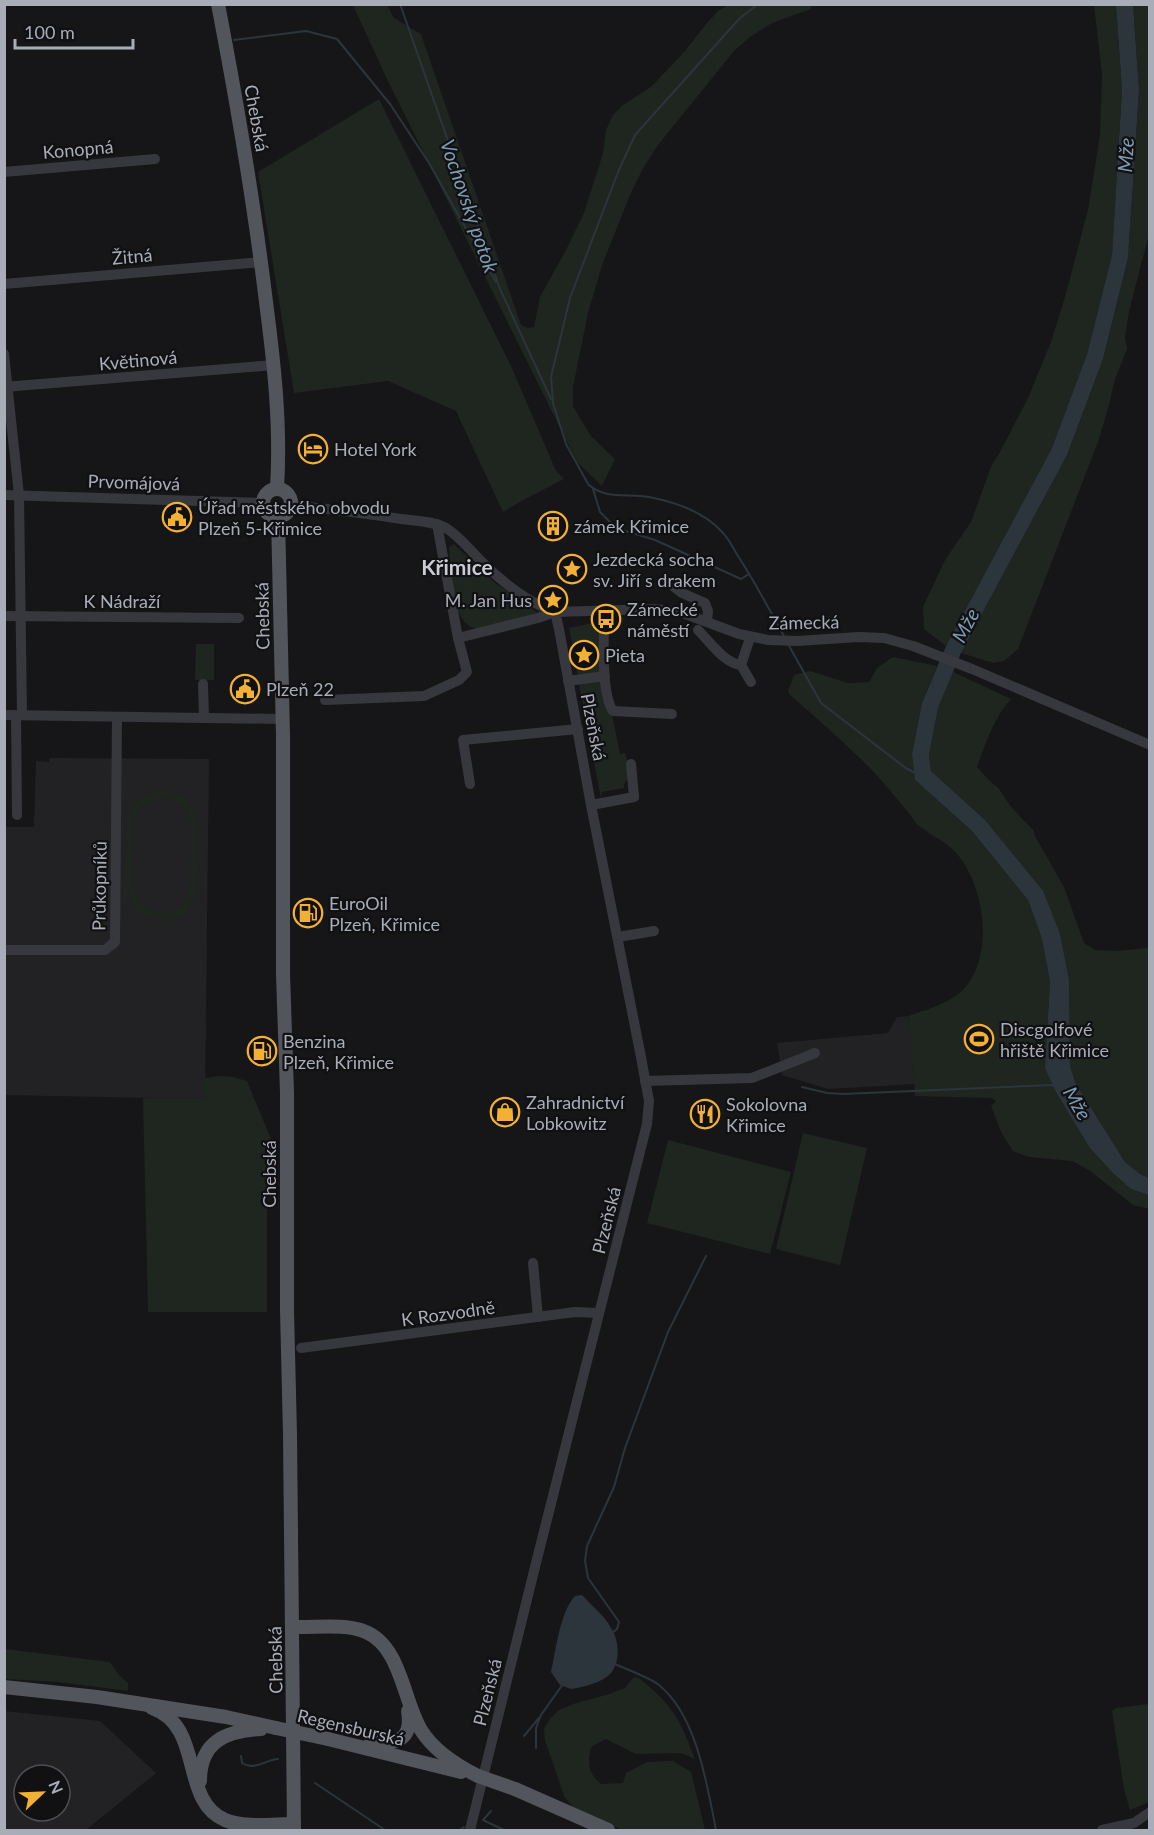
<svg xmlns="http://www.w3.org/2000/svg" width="1154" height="1835" font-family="Lato,sans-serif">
<rect width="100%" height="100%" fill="#161618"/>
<!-- built -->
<g fill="#222225" fill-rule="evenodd">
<polygon points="49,758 209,759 205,1099 5,1095 5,827 34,827 36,761 49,762"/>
<polygon points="909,1016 915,1084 828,1089 782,1075 777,1043 888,1033 897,1017"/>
<path d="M4,1711L100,1721L156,1773L86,1830H5ZM24,1775H60V1811H24Z"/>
</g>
<!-- green -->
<g fill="#1e261f" fill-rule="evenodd">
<polygon points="353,5 387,5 394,18 421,34 521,325 528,328 534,327 540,297 566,250 584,213 603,153 606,130 613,115 623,105 651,87 686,50 706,24 718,11 728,5 811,5 811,9 772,23 750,37 734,51 658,145 642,170 630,195 602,265 588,313 573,387 573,406 581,420 591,436 615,459 602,486 577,462 386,77"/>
<polygon points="1094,5 1116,5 1122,90 1112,255 1087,354 1052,448 946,646 924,629 923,607 945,560 971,522 992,464 999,454 1028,398 1051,342 1065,297 1088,210 1100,135 1102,74"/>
<polygon points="1133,5 1149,5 1149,221 1148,238 1129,311 1125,337 1127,349 1115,379 1109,405 1098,442 1018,649 1004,661 993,663 961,653 1067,455 1103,359 1128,258 1139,90"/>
<polygon points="379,99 511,366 556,471 564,479 527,498 503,512 456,411 388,381 294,393 258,172"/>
<path d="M454,544L494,582L538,613L478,629C450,626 451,569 449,547Z"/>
<polygon points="602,621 601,672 578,676 569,628"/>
<polygon points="196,644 214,644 214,680 195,680"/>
<path d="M893,657L937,666L922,703L912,754L915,780L972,831L1028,900L1042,939L1050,982L1045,1068L1131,1189L1149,1195V1209L1133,1205L1089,1170L1072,1161L1029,1157L1013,1151L1002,1134L991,1106L996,1101L991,1098L915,1096L909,1016C930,1008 955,1002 968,984C993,949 984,887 958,855C947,841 931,836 918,825C913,820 909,812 904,807C892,793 880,778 868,766C843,741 816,718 790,695L788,691L794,675L810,671L848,683L869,682L877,668Z"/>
<path d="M953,672L1011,699C995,716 985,744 977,767L988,779L999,789L1011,807L1034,831L1035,836L1064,887L1084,943L1095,950L1116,951L1149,948V1178L1140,1174L1125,1162L1076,1084L1070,1066L1069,979L1060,934L985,820L931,771L929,755L938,708Z"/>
<polygon points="601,681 612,715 620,754 625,753 631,774 624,784 624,788 602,792 601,798 579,684"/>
<path d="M157,791C203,790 198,828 198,861C198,875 200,889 193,902C188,913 176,920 164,920C113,922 126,851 127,819C132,804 141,796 157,791ZM163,798C178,800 187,809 191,823C191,836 191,848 190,860C190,882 193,913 162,913C150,913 141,906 136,896C131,887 132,824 136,814C141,804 152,800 163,798Z"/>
<polygon points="220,1076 233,1077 247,1081 271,1139 267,1149 267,1312 148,1312 143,1098 204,1099 205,1078"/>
<polygon points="803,1133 867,1148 840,1265 776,1249"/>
<polygon points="668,1140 791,1172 770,1254 647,1223"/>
<polygon points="5,1649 110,1662 119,1675 128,1683 128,1691 58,1682 5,1679"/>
<path d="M634,1677L639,1678C673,1705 680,1720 695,1759L681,1753L636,1754L606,1739L591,1747C588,1764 587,1772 601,1784L623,1783L626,1773L647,1762L673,1761L691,1772L705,1830H622L574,1809L564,1796L545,1740L544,1729L550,1719L559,1710L576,1703L610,1694L625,1688Z"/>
<polygon points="1149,1704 1149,1802 1130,1810 1124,1789 1112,1711 1116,1708"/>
</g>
<!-- water -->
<g fill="#2c353c">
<polygon points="1116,5 1133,5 1139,90 1128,258 1103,359 1067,455 961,653 938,708 929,755 931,771 985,820 1043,891 1060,934 1069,979 1070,1066 1076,1084 1125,1162 1140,1174 1149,1178 1149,1195 1131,1189 1113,1173 1090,1148 1056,1092 1045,1068 1050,982 1042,939 1028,900 972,831 915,780 912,754 922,703 946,646 1052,448 1087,354 1112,255 1122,90"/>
<path d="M582,1595C591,1605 605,1616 611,1628C619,1640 621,1661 611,1673C602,1683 583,1687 571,1689L560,1685L551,1672C556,1650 560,1612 575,1596Z"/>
</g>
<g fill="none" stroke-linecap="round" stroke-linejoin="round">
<!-- stream -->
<g stroke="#2c353c" stroke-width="2">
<polyline points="400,4 500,289 551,399"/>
<path d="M758,4L739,19L635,135L618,172L570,298L551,377L553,403L566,444L588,484C604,500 629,493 649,497C675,502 705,512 723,533C729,539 733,548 738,556C755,582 769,609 784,636"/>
<polyline points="234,40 306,31 337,39 390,104 429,163 496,282"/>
<polyline points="593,489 600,512 616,528 655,540 741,579 749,574"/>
<polyline points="788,644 821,703 907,769 916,773"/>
<polyline points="802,1087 827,1093 843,1094 1050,1085 1056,1086"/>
<polyline points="612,1633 617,1629 619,1622 588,1578 585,1561 587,1546 614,1487 625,1448 668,1332 706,1256"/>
<path d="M613,1663C625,1669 649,1677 659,1685C697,1716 707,1785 716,1830"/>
<polyline points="524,1736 539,1718"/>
<polyline points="536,1748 536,1728 541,1715 563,1684"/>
<path d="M241,1756L242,1763C254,1771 265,1760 278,1759"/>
<polyline points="315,1783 385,1830"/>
<polyline points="491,1811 483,1820 504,1830"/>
<polyline points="460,1830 464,1827"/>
</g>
<!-- minor -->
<g stroke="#37383d" stroke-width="10">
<polyline points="4,172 155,159"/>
<polyline points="4,284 262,262"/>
<polyline points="4,354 19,495 22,715"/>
<polyline points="4,387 274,365"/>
<polyline points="4,495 263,503"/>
<path d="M291,505C328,509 365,513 401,519C416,521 433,521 446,528C459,536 469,549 480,560C501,581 526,602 555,612"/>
<polyline points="673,586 682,593 705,603 708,611 707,621"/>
<polyline points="4,616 239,618"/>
<path d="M604,619C604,642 601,693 613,711L672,714"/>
<path d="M698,630C710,642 724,663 741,665"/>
<polyline points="458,638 538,618 555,612 654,609 680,612 739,634 768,640 797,641 859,637 884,638 913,646 972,669 1150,745"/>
<polyline points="741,665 750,638"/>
<polyline points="741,665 751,682"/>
<polyline points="568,681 605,676"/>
<polyline points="203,684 204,718"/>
<polyline points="325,700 424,696 459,680 467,672 458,638 437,524"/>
<polyline points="4,715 282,719"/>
<polyline points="16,715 17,815"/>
<polyline points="470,784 463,740 578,729"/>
<polyline points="591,805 634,797 631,764"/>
<polyline points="618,937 654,931"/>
<polyline points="4,950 105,950 115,942 117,717"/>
<polyline points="645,1081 752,1078 815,1053"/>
<polyline points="533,1263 538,1317"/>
<polyline points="301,1348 575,1312 599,1313"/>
<polyline points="470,1830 535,1567 647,1124 649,1101 641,1057 591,805 559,629 555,612"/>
<polyline points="1102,1830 1134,1823 1150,1812"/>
</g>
<!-- major -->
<g stroke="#53555c" stroke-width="14">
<path d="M218,4C237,103 254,202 266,302C274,363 281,426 277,488"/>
<circle cx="277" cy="503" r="14"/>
<polyline points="278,517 283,735 283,974 287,1092 287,1310 290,1435 294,1830"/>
<path d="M293,1627C316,1628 344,1623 366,1632C401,1647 403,1700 421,1730C434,1751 456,1765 478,1776"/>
<polyline points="4,1687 97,1697 226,1717 276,1728"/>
<path d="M152,1708C205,1727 179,1800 225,1820C243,1828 274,1824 294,1824"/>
<polyline points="328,1739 461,1772"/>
<path d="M371,1742C396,1744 413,1741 408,1711"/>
<path d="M200,1781C200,1742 225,1731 261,1729"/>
<polyline points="515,1789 608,1830"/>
</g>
<!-- major-bridge -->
<g stroke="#53555c" stroke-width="14">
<polyline points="276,1728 328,1739"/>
<polyline points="478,1776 515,1789"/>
</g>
</g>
<!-- icons -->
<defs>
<g id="hotel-ring" transform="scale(1.5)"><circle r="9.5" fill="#111113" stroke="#f2b134" stroke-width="1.5"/><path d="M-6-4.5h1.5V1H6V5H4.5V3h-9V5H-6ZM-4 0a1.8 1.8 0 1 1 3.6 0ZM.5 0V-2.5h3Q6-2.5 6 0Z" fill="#f2b134"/></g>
<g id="civic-ring" transform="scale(1.5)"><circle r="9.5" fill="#111113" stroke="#f2b134" stroke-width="1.5"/><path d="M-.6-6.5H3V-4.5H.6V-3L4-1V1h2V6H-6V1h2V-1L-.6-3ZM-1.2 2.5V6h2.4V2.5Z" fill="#f2b134"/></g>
<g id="building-ring" transform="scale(1.5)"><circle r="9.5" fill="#111113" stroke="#f2b134" stroke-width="1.5"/><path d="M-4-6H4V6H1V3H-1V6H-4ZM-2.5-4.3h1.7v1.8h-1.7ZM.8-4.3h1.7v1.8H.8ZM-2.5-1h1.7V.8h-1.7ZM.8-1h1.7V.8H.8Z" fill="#f2b134"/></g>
<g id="sight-ring" transform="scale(1.5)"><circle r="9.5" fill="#111113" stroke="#f2b134" stroke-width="1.5"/><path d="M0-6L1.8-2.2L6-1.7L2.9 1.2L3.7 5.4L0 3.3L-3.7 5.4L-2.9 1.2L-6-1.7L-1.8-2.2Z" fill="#f2b134"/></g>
<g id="bus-ring" transform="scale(1.5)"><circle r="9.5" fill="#111113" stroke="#f2b134" stroke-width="1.5"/><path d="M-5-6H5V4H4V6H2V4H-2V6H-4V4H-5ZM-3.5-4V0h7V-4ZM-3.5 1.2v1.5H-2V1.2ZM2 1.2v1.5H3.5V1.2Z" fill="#f2b134"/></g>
<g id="fuel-ring" transform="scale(1.5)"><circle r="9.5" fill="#111113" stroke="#f2b134" stroke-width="1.5"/><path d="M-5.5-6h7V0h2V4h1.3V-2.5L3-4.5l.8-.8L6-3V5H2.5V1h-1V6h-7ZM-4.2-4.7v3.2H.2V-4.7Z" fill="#f2b134"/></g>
<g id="stadium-ring" transform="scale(1.5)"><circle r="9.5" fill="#111113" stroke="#f2b134" stroke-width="1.5"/><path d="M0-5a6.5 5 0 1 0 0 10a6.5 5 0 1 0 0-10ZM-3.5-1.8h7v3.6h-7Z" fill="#f2b134"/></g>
<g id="shop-ring" transform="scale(1.5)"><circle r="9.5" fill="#111113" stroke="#f2b134" stroke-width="1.5"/><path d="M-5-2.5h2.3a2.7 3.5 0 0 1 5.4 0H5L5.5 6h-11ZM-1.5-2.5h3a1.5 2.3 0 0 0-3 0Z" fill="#f2b134"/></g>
<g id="restaurant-ring" transform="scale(1.5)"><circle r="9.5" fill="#111113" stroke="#f2b134" stroke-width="1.5"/><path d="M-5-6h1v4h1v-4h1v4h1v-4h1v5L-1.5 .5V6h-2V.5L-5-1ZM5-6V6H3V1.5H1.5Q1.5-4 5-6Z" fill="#f2b134"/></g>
</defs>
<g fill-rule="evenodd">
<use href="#hotel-ring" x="313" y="449"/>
<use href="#civic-ring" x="177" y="517"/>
<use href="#building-ring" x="553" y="526"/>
<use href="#sight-ring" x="572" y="569"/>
<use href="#sight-ring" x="553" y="600"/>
<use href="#bus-ring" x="606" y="619"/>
<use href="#sight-ring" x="584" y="655"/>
<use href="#civic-ring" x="245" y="689"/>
<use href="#fuel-ring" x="308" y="913"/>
<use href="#stadium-ring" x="979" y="1039"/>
<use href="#fuel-ring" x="262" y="1051"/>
<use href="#shop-ring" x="505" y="1112"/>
<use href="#restaurant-ring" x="705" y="1114"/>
</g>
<g text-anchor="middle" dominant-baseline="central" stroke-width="4.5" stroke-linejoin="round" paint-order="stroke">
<!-- street labels -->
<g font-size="18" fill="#a8adb8" stroke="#111113">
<text transform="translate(257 118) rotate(80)">Chebská</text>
<text transform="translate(78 149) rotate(-5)">Konopná</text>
<text transform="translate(132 256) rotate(-5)">Žitná</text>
<text transform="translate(138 360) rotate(-5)">Květinová</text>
<text transform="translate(134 482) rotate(2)">Prvomájová</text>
<text x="122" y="601">K Nádraží</text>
<text transform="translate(262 616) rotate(-91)">Chebská</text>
<text transform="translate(804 622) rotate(-1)">Zámecká</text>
<text transform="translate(594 727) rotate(79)">Plzeňská</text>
<text transform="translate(99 886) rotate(-89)">Průkopníků</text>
<text transform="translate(269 1174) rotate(-90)">Chebská</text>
<text transform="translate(606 1220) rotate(-76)">Plzeňská</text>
<text transform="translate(448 1313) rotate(-8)">K Rozvodně</text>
<text transform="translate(275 1660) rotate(-91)">Chebská</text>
<text transform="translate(487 1692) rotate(-76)">Plzeňská</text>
<text transform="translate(351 1727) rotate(13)">Regensburská</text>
</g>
<!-- poi labels -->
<g font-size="18" fill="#a8adb8" stroke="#111113" text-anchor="start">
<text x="334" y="449">Hotel York</text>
<text x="198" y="507">Úřad městského obvodu<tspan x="198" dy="21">Plzeň 5-Křimice</tspan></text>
<text x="574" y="526">zámek Křimice</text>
<text x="593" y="559">Jezdecká socha<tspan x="593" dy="21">sv. Jiří s drakem</tspan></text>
<text x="532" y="600" text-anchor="end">M. Jan Hus</text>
<text x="627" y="609">Zámecké<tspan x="627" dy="21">náměstí</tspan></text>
<text x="605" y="655">Pieta</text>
<text x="266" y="689">Plzeň 22</text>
<text x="329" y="903">EuroOil<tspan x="329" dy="21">Plzeň, Křimice</tspan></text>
<text x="1000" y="1029">Discgolfové<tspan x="1000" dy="21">hřiště Křimice</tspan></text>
<text x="283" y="1041">Benzina<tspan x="283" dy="21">Plzeň, Křimice</tspan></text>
<text x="526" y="1102">Zahradnictví<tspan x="526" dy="21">Lobkowitz</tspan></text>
<text x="726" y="1104">Sokolovna<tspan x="726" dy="21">Křimice</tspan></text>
</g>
<!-- water labels -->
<g font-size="20" font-style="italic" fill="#7f9bb3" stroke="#111113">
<text transform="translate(1125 155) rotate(-87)">Mže</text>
<text transform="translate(470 206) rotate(71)">Vochovský potok</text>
<text transform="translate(965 625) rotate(-62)">Mže</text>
<text transform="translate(1078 1103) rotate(60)">Mže</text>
</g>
<!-- quarter labels -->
<g font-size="21" font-weight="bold" fill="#c9ccd4" stroke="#111113">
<text x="457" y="566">Křimice</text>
</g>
</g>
<!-- border -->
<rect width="1154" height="1835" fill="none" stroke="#a8adb8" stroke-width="12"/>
<!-- north arrow -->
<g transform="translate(42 1793) rotate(67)"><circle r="28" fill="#111113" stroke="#4d4f55" stroke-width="1.5"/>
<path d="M0-4.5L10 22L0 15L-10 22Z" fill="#f2b134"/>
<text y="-9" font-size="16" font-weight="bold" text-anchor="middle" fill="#a8adb8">N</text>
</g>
<!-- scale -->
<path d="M15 39v9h118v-9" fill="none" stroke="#a8adb8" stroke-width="3"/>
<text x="24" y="39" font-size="18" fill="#a8adb8" stroke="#111113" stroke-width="4.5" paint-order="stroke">100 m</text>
</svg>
